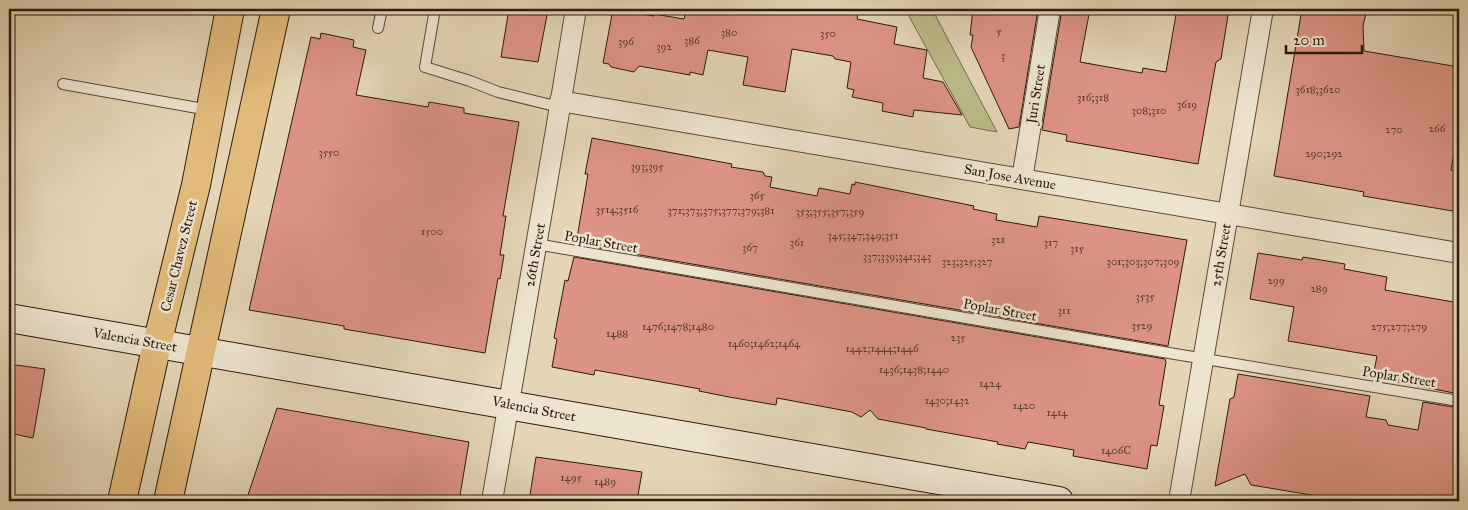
<svg xmlns="http://www.w3.org/2000/svg" width="1468" height="510" font-family="'IM FELL Great Primer',serif">
<rect width="100%" height="100%" fill="#e3d5b5"/>
<filter id="stains"><feTurbulence type="fractalNoise" baseFrequency=".004" numOctaves="4"/><feColorMatrix values="0 0 0 0 .2 0 0 0 0 .09 0 0 0 0 .02 0 0 0 .5 -.17"/></filter>
<radialGradient id="worn" r=".72"><stop offset=".6" stop-color="#630" stop-opacity="0"/><stop offset="1" stop-color="#630" stop-opacity=".3"/></radialGradient>
<!-- green -->
<polygon fill="#bb8" stroke="#746a4c" points="905,9 932,9 997,132 970,127"/>
<!-- building -->
<g fill="#dd9384" stroke="#2d1a0f">
<polygon points="509,9 543,9 543,10 548,10 538,62 501,57"/>
<polygon points="613,9 654,16 654,14 684,19 686,9 855,9 854,13 858,13 857,19 897,27 894,44 927,50 923,78 943,82 962,115 914,110 913,117 882,111 883,103 852,97 854,90 847,88 851,62 835,59 833,56 792,49 785,92 743,85 748,57 708,50 703,75 690,72 690,75 639,66 634,72 611,67 609,64 603,63"/>
<polygon points="973,9 1038,9 1019,127 1009,129 971,47 973,35 970,35"/>
<polygon points="1062,9 1090,9 1080,62 1142,73 1143,68 1166,72 1177,9 1229,9 1221,59 1216,62 1198,164 1066,141 1067,135 1042,130"/>
<polygon points="1302,9 1367,9 1363,26 1364,51 1459,67 1459,124 1451,170 1459,171 1459,212 1363,196 1364,192 1274,176"/>
<polygon points="321,33 354,40 353,47 366,50 356,95 428,107 429,102 464,108 464,113 519,122 503,216 506,216 500,255 504,255 500,279 498,278 485,353 344,329 344,326 249,310 311,37 320,39"/>
<polygon points="592,138 732,164 731,167 763,172 765,176 772,177 770,187 817,196 819,188 850,194 852,184 855,185 855,182 974,206 973,209 997,214 996,220 1037,227 1039,216 1187,240 1168,346 576,244 588,174 585,174"/>
<polygon points="1258,253 1302,260 1303,257 1345,264 1344,269 1387,277 1385,290 1459,303 1459,394 1373,377 1377,356 1288,341 1294,307 1250,299"/>
<polygon points="574,257 1165,359 1166,362 1159,405 1164,406 1157,446 1151,445 1147,469 1073,456 1074,450 1028,442 1025,449 997,444 998,442 926,429 926,428 878,419 870,410 861,417 852,412 777,398 776,405 729,397 699,391 700,389 595,370 594,375 552,367 557,339 554,338 565,280 568,281"/>
<polygon points="9,364 45,369 33,438 9,433"/>
<polygon points="1238,374 1370,396 1366,417 1386,420 1388,425 1418,430 1423,402 1459,408 1459,501 1361,501 1336,497 1336,499 1251,485 1245,474 1215,486 1230,399 1234,397"/>
<polygon points="277,408 469,442 459,501 246,501"/>
<polygon points="536,457 642,472 637,501 529,501"/>
</g>
<g fill="none" stroke-linecap="round" stroke-linejoin="round">
<!-- lane casing -->
<g stroke="#5a4938" stroke-width="12">
<g id="lane">
<polyline points="435,9 425,67 470,81 498,92 559,107"/>
<polyline points="378,28 382,9"/>
<polyline points="63,84 209,110"/>
<polyline points="536,244 1175,354 1459,401"/>
</g>
</g>
<!-- street casing -->
<g stroke="#5a4938" stroke-width="22">
<g id="street">
<polyline points="560,101 1459,253"/>
<polyline points="1022,179 1050,9"/>
<polyline points="492,501 556,130 576,9"/>
<polyline points="1179,501 1263,9"/>
</g>
</g>
<!-- secondary casing -->
<g stroke="#2d1a0f" stroke-width="30">
<polyline id="secondary" points="9,318 1059,501"/>
</g>
<!-- primary casing -->
<g stroke="#2d1a0f" stroke-width="30">
<g id="primary">
<polyline points="122,501 157,344 196,185 230,9"/>
<polyline points="168,501 276,9"/>
</g>
</g>
<!-- lane -->
<use href="#lane" stroke="#ede4cf" stroke-width="10"/>
<!-- street -->
<use href="#street" stroke="#ede4cf" stroke-width="20"/>
<!-- secondary -->
<use href="#secondary" stroke="#ede4cf" stroke-width="28"/>
<!-- primary -->
<use href="#primary" stroke="#e2ba7a" stroke-width="28"/>
</g>
<g text-anchor="middle" dominant-baseline="central" stroke-width="5" stroke-linejoin="round" paint-order="stroke">
<!-- number labels -->
<g font-size="11" fill="#59382c">
<text x="999" y="31">5</text>
<text x="729" y="32">380</text>
<text x="828" y="33">350</text>
<text x="692" y="40">386</text>
<text x="626" y="41">396</text>
<text x="664" y="46">392</text>
<text x="1003" y="55">3</text>
<text x="1318" y="89">3618;3620</text>
<text x="1093" y="97">316;318</text>
<text x="1187" y="104">3619</text>
<text x="1149" y="110">308;310</text>
<text x="1437" y="128">266</text>
<text x="1394" y="129">270</text>
<text x="329" y="152">3550</text>
<text x="1324" y="153">290;292</text>
<text x="647" y="166">393;395</text>
<text x="757" y="195">365</text>
<text x="617" y="209">3514;3516</text>
<text x="721" y="210">371;373;375;377;379;381</text>
<text x="830" y="211">353;355;357;359</text>
<text x="432" y="231">1500</text>
<text x="863" y="235">345;347;349;351</text>
<text x="998" y="239">321</text>
<text x="797" y="242">361</text>
<text x="1051" y="242">317</text>
<text x="750" y="247">367</text>
<text x="1077" y="248">315</text>
<text x="897" y="256">337;339;341;343</text>
<text x="967" y="261">323;325;327</text>
<text x="1143" y="261">301;303;307;309</text>
<text x="1276" y="280">299</text>
<text x="1319" y="288">289</text>
<text x="1145" y="296">3535</text>
<text x="1064" y="310">311</text>
<text x="1142" y="325">3529</text>
<text x="678" y="326">1476;1478;1480</text>
<text x="1399" y="326">275;277;279</text>
<text x="617" y="333">1488</text>
<text x="958" y="337">235</text>
<text x="764" y="343">1460;1462;1464</text>
<text x="882" y="348">1442;1444;1446</text>
<text x="914" y="369">1436;1438;1440</text>
<text x="990" y="383">1424</text>
<text x="947" y="400">1430;1432</text>
<text x="1024" y="405">1420</text>
<text x="1057" y="412">1414</text>
<text x="1116" y="450">1406C</text>
<text x="571" y="477">1495</text>
<text x="605" y="481">1489</text>
</g>
<!-- street labels -->
<g font-size="14" fill="#2d1a0f" stroke="#ede4cf">
<text transform="translate(1036 94) rotate(-81)">Juri Street</text>
<text transform="translate(1010 177) rotate(10)">San Jose Avenue</text>
<text transform="translate(601 242) rotate(10)">Poplar Street</text>
<text transform="translate(535 255) rotate(-80)">26th Street</text>
<text transform="translate(1221 255) rotate(-80)">25th Street</text>
<text transform="translate(179 256) rotate(-76)">Cesar Chavez Street</text>
<text transform="translate(1000 310) rotate(10)">Poplar Street</text>
<text transform="translate(135 340) rotate(10)">Valencia Street</text>
<text transform="translate(1399 377) rotate(9)">Poplar Street</text>
<text transform="translate(534 409) rotate(11)">Valencia Street</text>
</g>
</g>
<!-- margin -->
<rect width="1468" height="510" fill="none" stroke="#e3d5b5" stroke-width="30"/>
<rect x="10" y="10" width="1448" height="490" fill="none" stroke="#2d1a0f" stroke-width="2.5"/>
<rect x="15" y="15" width="1438" height="480" fill="none" stroke="#2d1a0f"/>
<!-- scale -->
<path d="M1286 45v8h76v-8" fill="none" stroke="#2d1a0f" stroke-width="2.5"/>
<text x="1293" y="45" font-size="15" fill="#2d1a0f" stroke="#ede4cf" stroke-width="4" paint-order="stroke">20 m</text>
<rect width="100%" height="100%" filter="url(#stains)"/>
<rect width="100%" height="100%" fill="url(#worn)"/>
</svg>
